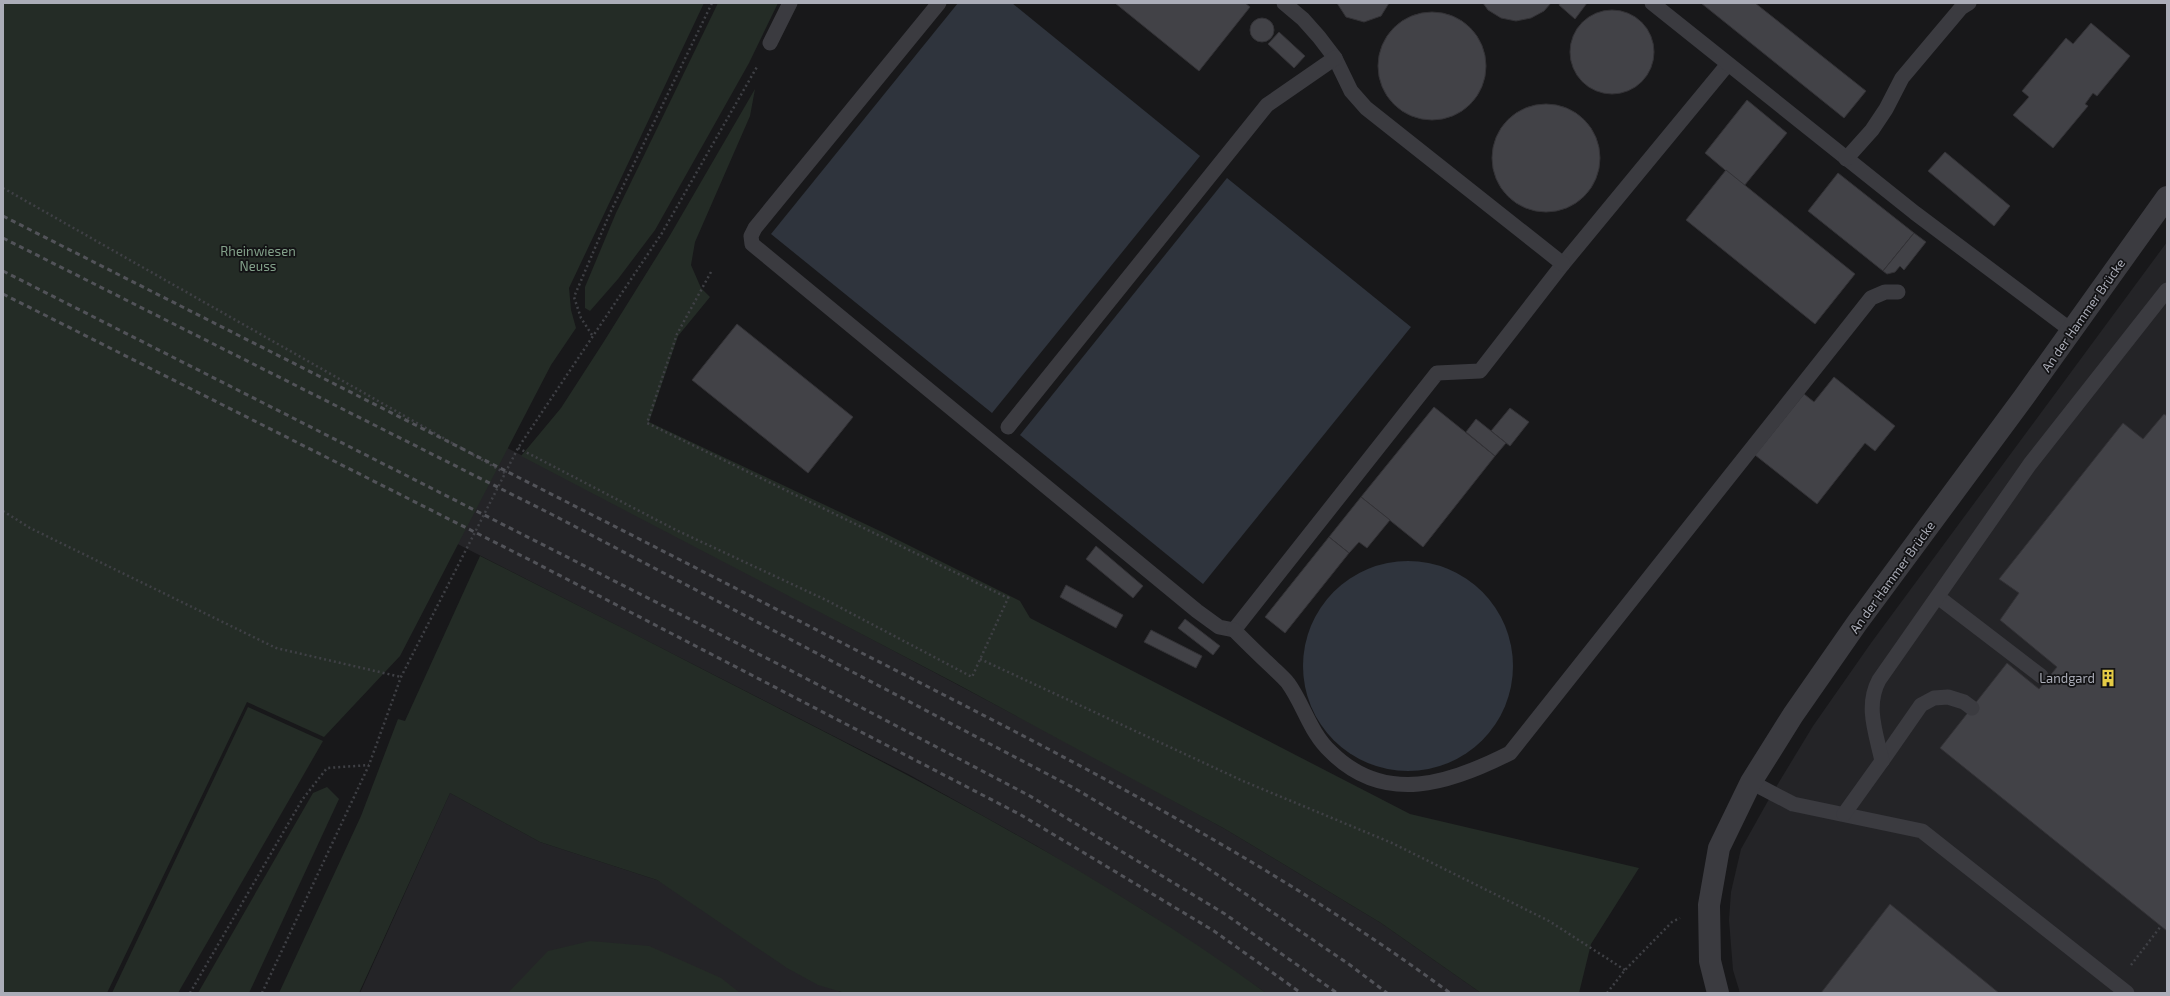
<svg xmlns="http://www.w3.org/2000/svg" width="2170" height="996" font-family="'Exo 2',sans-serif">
<rect width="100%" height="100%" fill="#18181a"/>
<!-- built -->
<g fill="#242427">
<polygon points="3,195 571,480 1098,759 1225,829 1381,923 1481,993 1266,993 1144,911 1035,845 908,774 3,312"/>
<polygon points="2167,242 2167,993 1740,993 1733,970 1729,920 1731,892 1741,849 1773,792 1813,726 1871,643"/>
<polygon points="450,793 540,842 657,880 779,944 841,993 360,993"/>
</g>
<!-- green -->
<g fill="#242c26">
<polygon points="3,3 704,3 569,288 571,310 576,328 551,365 400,656 324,737 247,702 107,993 3,993"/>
<polygon points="718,3 778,3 749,63 655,230 618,279 590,311 585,308 585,287 616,213"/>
<polygon points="755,89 750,116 695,242 691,265 701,288 710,297 678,336 649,422 880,531 1020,601 1030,618 1410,814 1639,868 1591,944 1579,993 1481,993 1381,923 1225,829 957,684 521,456 561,408 603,343 669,237"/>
<path d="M480,556C580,606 679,657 778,708C946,794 1113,882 1266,993H845L818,985L787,968L657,880L540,842L450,793L359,993H279L361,816L398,719L405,721Z"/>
<polygon points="248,707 323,741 178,993 112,993"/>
<polygon points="327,787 339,799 249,993 198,993 313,793"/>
<polygon points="590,941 649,946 721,978 740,993 508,993 548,951"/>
</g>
<!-- water -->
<g fill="#2f343d">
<polygon points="958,3 1012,3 1200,156 992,413 771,234"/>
<polygon points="1227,178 1411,327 1203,584 1020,435"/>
<circle cx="1408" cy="666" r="105"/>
</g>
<!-- building -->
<g fill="#424247" stroke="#333236">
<polygon points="1115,3 1245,3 1250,7 1199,71"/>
<polygon points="1337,3 1389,3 1381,16 1364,22 1346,17"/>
<polygon points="1483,3 1551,3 1544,11 1531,18 1516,21 1501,18 1488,10"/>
<polygon points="1560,3 1587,3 1575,19 1559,5"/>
<polygon points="1701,3 1755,3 1866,91 1844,118"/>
<circle cx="1612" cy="52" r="42"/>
<circle cx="1432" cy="66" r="54"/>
<circle cx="1262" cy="30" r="12"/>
<polygon points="2091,23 2130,56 2097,96 2093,93 2085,104 2088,106 2053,148 2013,115 2029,97 2022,91 2066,38 2073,44"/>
<polygon points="1279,32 1305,56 1294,68 1268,44"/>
<polygon points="1747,100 1787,133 1744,186 1705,153"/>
<circle cx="1546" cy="158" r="54"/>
<polygon points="1945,152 2010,206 1994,226 1928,171"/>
<polygon points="1726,170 1855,274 1815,324 1686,220"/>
<polygon points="1838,173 1914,233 1883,271 1808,211"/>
<polygon points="1914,233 1926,242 1904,270 1900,266 1895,272 1887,274 1883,271"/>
<polygon points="737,324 853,417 808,473 692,380"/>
<polygon points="1834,377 1895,426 1875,451 1865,443 1817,504 1755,455 1804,394 1814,402"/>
<polygon points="1434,407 1495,456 1423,547 1361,497"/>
<polygon points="1510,408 1529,422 1510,446 1491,431"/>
<polygon points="2164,414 2167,416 2167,931 1940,748 2007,663 2039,689 2057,667 2000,620 2019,593 1999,579 2123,423 2143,439"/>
<polygon points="1476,419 1506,443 1495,456 1466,432"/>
<polygon points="1361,497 1390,520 1367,548 1359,542 1349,553 1329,537"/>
<polygon points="1329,537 1349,553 1285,633 1265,617"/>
<polygon points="1096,546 1143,586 1133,598 1086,559"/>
<polygon points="1066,585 1123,615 1116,628 1060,597"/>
<polygon points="1185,619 1220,646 1213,655 1178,628"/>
<polygon points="1151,630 1202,656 1196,668 1144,642"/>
<polygon points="1890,904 1999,993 1821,993"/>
</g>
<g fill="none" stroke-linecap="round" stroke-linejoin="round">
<!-- path -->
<g stroke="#3f4045" stroke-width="2.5" stroke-dasharray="2 3" stroke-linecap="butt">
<polyline points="3,188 505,473"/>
<polyline points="711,272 677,334 647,423 1008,598"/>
<polyline points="592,335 581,318 574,297 610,213 712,3"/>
<polyline points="518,448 676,530 826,600 972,677 1009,596"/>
<polyline points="3,511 30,528 276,648 401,677"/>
<polyline points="980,659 1243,781 1392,843 1549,921 1625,970"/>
<polyline points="2131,965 2161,926"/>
<polyline points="190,993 302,800 327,768 369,765"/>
<polyline points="262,993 369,765 401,677 518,448 662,233 758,65"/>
<polyline points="1607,993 1625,970 1672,922 1680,918"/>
</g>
<!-- service -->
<g stroke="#3b3b40" stroke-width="15">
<polyline points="939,3 755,228 751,236 752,244 1197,611 1219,627 1234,630 1437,373 1480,371 1563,264 1728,64"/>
<polyline points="1284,3 1303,19 1319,37 1335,58 1351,91 1366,108 1563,264"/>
<polyline points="1652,3 1915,213 2072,331"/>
<polyline points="770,43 790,3"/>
<polyline points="1846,159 1872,130 1886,109 1902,78 1961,8 1969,3"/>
<polyline points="1008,427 1267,105 1335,58"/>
<polyline points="1938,597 2041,676"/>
<path d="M1234,630C1246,642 1258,654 1271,666C1276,671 1283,677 1288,683C1304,705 1310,733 1331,752C1385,806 1451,783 1510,753L1871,298L1885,292H1898"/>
<polyline points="1882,761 1921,705 1934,698 1948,697 1964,702 1972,708"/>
<polyline points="1751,782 1793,804 1922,831 2127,993"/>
<path d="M1844,814L1882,761C1876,733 1865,706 1879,680L2030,464L2167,290"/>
</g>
<!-- minor -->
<polyline stroke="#3b3b40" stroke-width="22" points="1718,993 1710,961 1709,905 1719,848 1751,782 1793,715 1857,623 2024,397 2167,197"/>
<!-- rail -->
<g stroke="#525359" stroke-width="3" stroke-dasharray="5 4" stroke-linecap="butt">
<path d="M3,216C273,353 543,489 813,628C1031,740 1252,847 1450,993"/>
<polyline points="3,238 553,515 1074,788 1197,861 1350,965 1387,993"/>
<polyline points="3,271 786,668 1030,796 1225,914 1337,993"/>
<polyline points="3,294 530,560 1021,815 1214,931 1301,993"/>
</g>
</g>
<!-- icons -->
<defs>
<g id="building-bare" transform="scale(1.38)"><path d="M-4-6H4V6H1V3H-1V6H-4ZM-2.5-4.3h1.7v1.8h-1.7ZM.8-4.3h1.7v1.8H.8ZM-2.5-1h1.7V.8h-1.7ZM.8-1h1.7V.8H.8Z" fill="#e4cb46" stroke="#131315" stroke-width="2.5" paint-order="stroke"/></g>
</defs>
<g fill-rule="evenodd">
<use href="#building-bare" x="2108" y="678"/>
</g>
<g text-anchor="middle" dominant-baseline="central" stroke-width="3.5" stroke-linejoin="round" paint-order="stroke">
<!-- park labels -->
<g font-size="13" fill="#84a28b" stroke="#131315">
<text x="258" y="251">Rheinwiesen<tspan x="258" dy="15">Neuss</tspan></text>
</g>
<!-- street labels -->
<g font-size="13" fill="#abadb8" stroke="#131315">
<text transform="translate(2083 315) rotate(-55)">An der Hammer Brücke</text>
<text transform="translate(1892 577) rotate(-54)">An der Hammer Brücke</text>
</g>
<!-- poi labels -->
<g font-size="13" fill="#abadb8" stroke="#131315" text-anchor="end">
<text x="2095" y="678">Landgard</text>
</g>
</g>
<!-- border -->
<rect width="2170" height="996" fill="none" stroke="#abadb8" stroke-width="8"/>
</svg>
